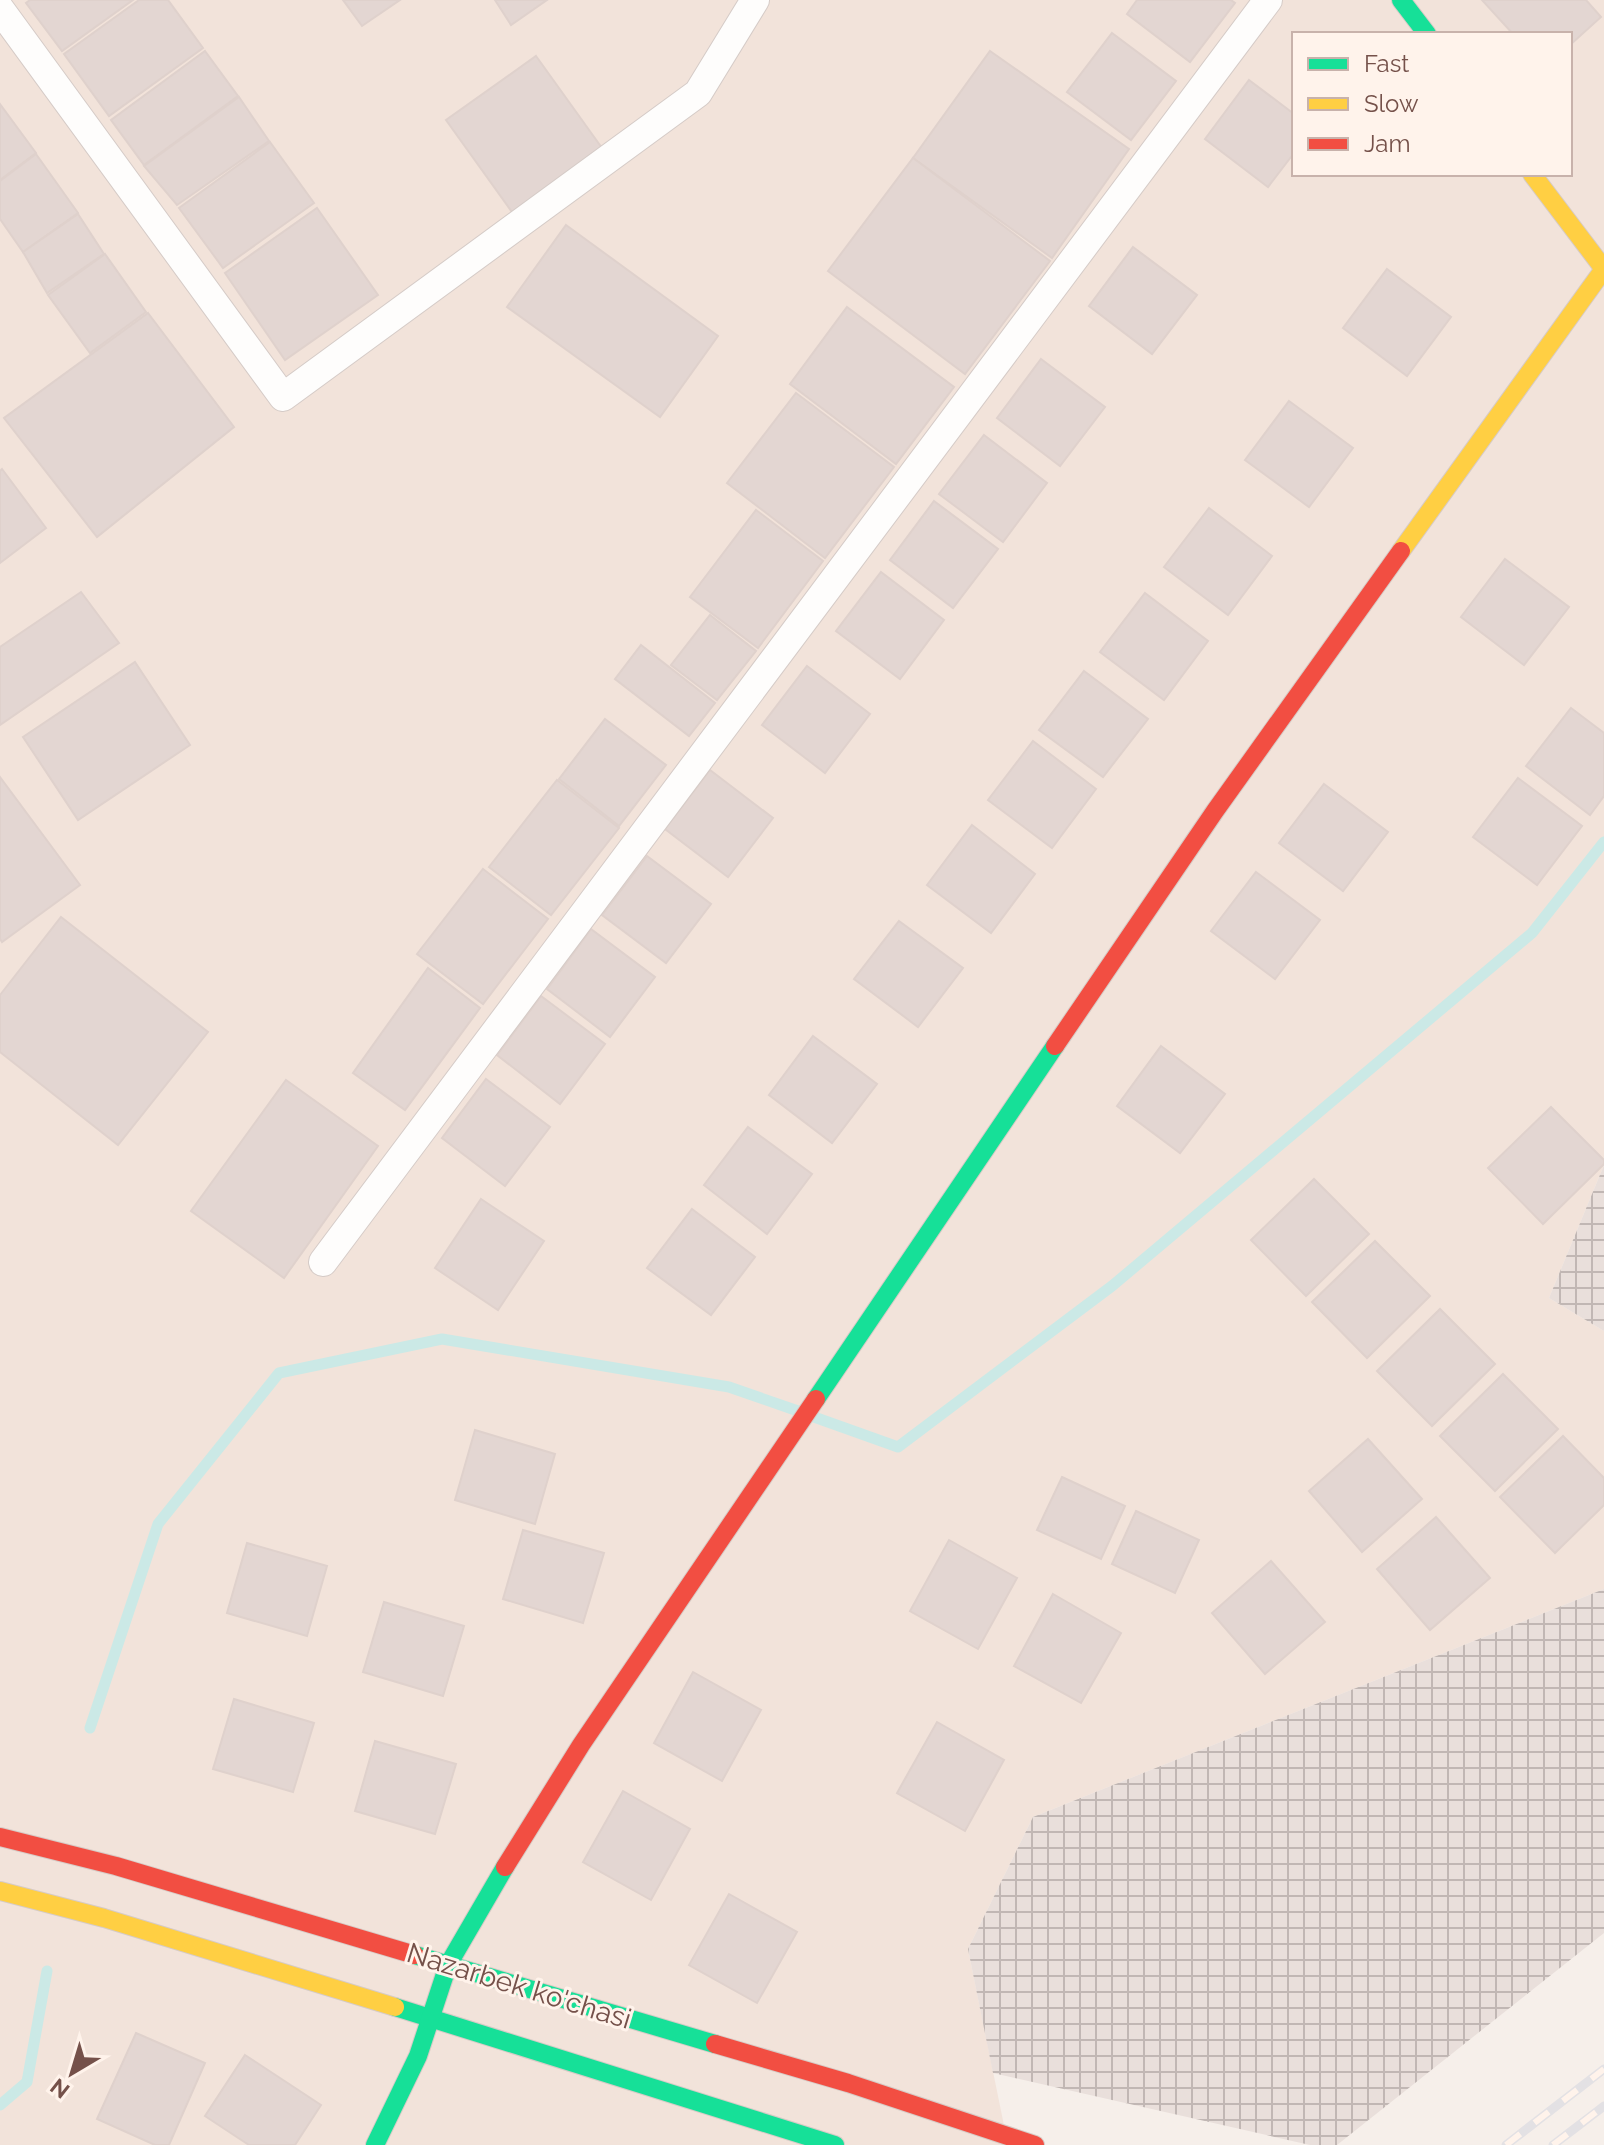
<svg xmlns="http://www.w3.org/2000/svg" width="1604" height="2145" font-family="Raleway,sans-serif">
<defs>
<pattern id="industrial-grid" width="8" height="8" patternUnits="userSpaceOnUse" patternTransform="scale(2)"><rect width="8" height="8" fill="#e9dfdb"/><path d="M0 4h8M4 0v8" fill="none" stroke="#c1b7b4"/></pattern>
</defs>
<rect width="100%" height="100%" fill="#f6efea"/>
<!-- residential -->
<path fill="#f2e3da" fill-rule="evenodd" d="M0,0H1604V1165L1549,1298L1604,1331V1589L1033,1817L968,1949L1008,2145H0ZM1294,34H1570V174H1294Z"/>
<!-- industrial -->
<g fill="url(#industrial-grid)">
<polygon points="1604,1165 1604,1331 1549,1298"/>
<polygon points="1604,1589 1604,1933 1337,2145 1310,2145 993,2073 968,1949 1033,1817"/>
</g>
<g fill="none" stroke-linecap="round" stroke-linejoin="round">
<!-- stream -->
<g stroke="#cbe9e6" stroke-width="11">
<polyline points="814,1417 898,1447 1112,1286 1532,933 1604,842"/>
<polyline points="90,1728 158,1524 279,1373 442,1339 729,1387 798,1411"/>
<polyline points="0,2105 27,2082 47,1971"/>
</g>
</g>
<!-- building -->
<g fill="#e3d6d2" stroke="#dfd1cc" stroke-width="2">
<polygon points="30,0 133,0 62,51 26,3"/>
<polygon points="139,0 168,0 203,48 109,116 64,54"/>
<polygon points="343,0 400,0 362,26"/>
<polygon points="495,0 547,0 511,25"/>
<polygon points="1137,0 1231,0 1235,3 1190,62 1127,14"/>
<polygon points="1482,0 1586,0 1601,17 1570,45 1570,34 1513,34"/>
<polygon points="1112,33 1176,81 1131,140 1067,92"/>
<polygon points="205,51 238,96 144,165 111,120"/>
<polygon points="990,51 1129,149 1052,258 913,158"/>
<polygon points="536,56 607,155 517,219 446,120"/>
<polygon points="1249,80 1294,114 1294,153 1268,187 1205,139"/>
<polygon points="239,97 269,141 177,205 144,166"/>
<polygon points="0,104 36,153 0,180"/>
<polygon points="270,142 314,203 223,268 179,208"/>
<polygon points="36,154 78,213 23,252 0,219 0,181"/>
<polygon points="913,158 1050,261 965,374 828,271"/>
<polygon points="317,208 378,295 285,360 225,273"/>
<polygon points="78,214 104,254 47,293 23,252"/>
<polygon points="566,225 718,336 660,417 507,307"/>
<polygon points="1133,247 1197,295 1152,354 1089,306"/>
<polygon points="105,254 146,312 90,353 48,295"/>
<polygon points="1387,269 1451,317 1407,376 1343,328"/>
<polygon points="847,307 954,387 896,464 790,384"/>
<polygon points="148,313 234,427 97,537 4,418"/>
<polygon points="1041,359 1105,407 1060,466 997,418"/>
<polygon points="796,393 894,467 825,558 727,483"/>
<polygon points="1289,401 1353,448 1309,507 1245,460"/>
<polygon points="984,435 1047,483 1003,542 939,494"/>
<polygon points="2,469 46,528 0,563 0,471"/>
<polygon points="934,501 998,549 953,608 890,560"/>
<polygon points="1209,508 1272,556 1228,615 1164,567"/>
<polygon points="756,510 823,561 758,648 690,597"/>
<polygon points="1505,559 1569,607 1524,665 1461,617"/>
<polygon points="881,572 944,620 900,679 836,631"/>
<polygon points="81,592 119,643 0,725 0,647"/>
<polygon points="1145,593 1208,641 1164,700 1100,652"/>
<polygon points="710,615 756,651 717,700 671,665"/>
<polygon points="641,645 715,703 689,736 615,679"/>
<polygon points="135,662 190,745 78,820 23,737"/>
<polygon points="807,666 870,714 825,773 762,725"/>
<polygon points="1084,671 1148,719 1103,777 1039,730"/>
<polygon points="1571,708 1604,733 1604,796 1590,815 1526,766"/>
<polygon points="605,719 666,765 619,826 559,779"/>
<polygon points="1033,741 1096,789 1052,848 988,800"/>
<polygon points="710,770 773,818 728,877 665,829"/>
<polygon points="0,777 80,885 2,942 0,939"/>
<polygon points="1518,778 1582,826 1537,885 1473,837"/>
<polygon points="557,780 619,828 551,915 489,867"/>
<polygon points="1324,784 1388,832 1343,891 1279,843"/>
<polygon points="972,825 1035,874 991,933 927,885"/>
<polygon points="647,856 711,904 666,963 602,915"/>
<polygon points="483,869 548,919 483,1004 417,954"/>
<polygon points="1256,872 1320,920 1275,979 1211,931"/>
<polygon points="61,917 208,1032 118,1145 0,1052 0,995"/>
<polygon points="899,921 963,968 918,1027 854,979"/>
<polygon points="591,929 655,977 610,1037 547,989"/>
<polygon points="428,968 480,1008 405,1110 353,1073"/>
<polygon points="541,996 605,1044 560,1104 497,1055"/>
<polygon points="813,1036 877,1084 832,1143 769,1095"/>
<polygon points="1161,1046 1225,1094 1180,1153 1117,1106"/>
<polygon points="486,1079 550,1127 505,1186 442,1138"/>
<polygon points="286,1080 378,1146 284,1278 191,1211"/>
<polygon points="1551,1107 1604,1160 1604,1164 1543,1224 1488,1168"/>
<polygon points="748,1127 812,1174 767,1234 704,1185"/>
<polygon points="1314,1179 1369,1234 1306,1296 1251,1240"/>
<polygon points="481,1199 544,1241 498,1310 435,1268"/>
<polygon points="692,1209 755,1257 711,1315 647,1268"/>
<polygon points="1375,1241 1430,1296 1367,1358 1312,1302"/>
<polygon points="1440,1309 1495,1364 1432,1426 1377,1371"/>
<polygon points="1503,1374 1558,1429 1495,1491 1440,1436"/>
<polygon points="475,1430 555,1454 535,1524 455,1500"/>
<polygon points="1563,1436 1604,1478 1604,1505 1555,1553 1500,1497"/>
<polygon points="1368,1439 1422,1499 1362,1552 1309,1491"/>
<polygon points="1062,1477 1125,1506 1101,1559 1037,1530"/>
<polygon points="1136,1511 1199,1540 1175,1593 1112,1564"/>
<polygon points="1436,1517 1490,1578 1430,1630 1377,1569"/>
<polygon points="523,1530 604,1553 583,1623 503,1599"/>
<polygon points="949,1540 1017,1578 978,1649 910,1611"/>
<polygon points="247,1543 327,1566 307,1636 227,1613"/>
<polygon points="1271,1561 1325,1622 1265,1674 1212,1613"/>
<polygon points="1053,1594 1121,1633 1081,1703 1014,1666"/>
<polygon points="384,1602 464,1626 443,1696 363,1672"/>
<polygon points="693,1672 761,1710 722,1781 654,1743"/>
<polygon points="234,1699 314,1723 293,1792 213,1769"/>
<polygon points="937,1722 1004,1760 965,1831 897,1793"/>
<polygon points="375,1741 456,1764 435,1834 355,1811"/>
<polygon points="623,1791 690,1829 651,1900 583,1862"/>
<polygon points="729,1894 797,1932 757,2003 689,1965"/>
<polygon points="136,2033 205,2063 169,2145 155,2145 97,2119"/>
<polygon points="245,2055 321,2105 295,2145 249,2145 205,2116"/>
</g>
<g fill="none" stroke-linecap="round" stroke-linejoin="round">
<!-- street casing -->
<g stroke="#d5cbc7" stroke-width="30">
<g id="street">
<polyline points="0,9 283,397 698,93 755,0"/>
<polyline points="323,1262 1268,0"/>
</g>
</g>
<!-- fast casing -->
<g stroke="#d6cbc6" stroke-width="20">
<g id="fast">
<polyline points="1401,0 1427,34"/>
<polyline points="816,1399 1055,1046"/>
<polyline points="415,1955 715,2044"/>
<polyline points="395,2007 835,2145"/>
<polyline points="375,2145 418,2056 448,1965 505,1867"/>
</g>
</g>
<!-- slow casing -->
<g stroke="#d6cbc6" stroke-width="20">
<g id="slow">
<polyline points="1401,551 1604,269 1532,174"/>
<polyline points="0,1891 104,1918 395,2007"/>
</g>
</g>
<!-- jam casing -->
<g stroke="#d6cbc6" stroke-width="20">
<g id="jam">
<polyline points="1055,1046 1215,811 1401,551"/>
<polyline points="0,1837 116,1866 415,1955"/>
<polyline points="505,1867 581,1745 816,1399"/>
<polyline points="715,2044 848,2083 1035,2145"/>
</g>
</g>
<!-- street -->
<use href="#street" stroke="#fefdfc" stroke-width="28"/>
<!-- fast -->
<use href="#fast" stroke="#16e098" stroke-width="18"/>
<!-- slow -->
<use href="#slow" stroke="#ffcf43" stroke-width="18"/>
<!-- jam -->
<use href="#jam" stroke="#f24e42" stroke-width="18"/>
<!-- rail casing -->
<g stroke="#e3e1e4" stroke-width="9">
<g id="rail">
<polyline points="1506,2145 1604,2069"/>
<polyline points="1553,2145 1604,2106"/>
</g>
</g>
<!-- rail -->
<use href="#rail" stroke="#fff3eb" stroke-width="6" stroke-dasharray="18" stroke-linecap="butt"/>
</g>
<g text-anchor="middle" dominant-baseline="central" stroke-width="6" stroke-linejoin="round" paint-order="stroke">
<!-- street labels -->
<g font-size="28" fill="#75514a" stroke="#fff3eb">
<text transform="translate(519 1986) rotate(17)">Nazarbek ko'chasi</text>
</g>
</g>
<!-- legend -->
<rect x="1292" y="32" width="280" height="144" fill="#fff3eb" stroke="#c8b2ab" stroke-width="2"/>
<rect x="1308" y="58" width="40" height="12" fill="#16e098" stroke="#c8b2ab" stroke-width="2"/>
<text x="1364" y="72" font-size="24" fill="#75514a">Fast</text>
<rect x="1308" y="98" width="40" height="12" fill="#ffcf43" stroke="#c8b2ab" stroke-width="2"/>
<text x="1364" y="112" font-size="24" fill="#75514a">Slow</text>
<rect x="1308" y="138" width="40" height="12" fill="#f24e42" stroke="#c8b2ab" stroke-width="2"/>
<text x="1364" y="152" font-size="24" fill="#75514a">Jam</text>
<!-- north arrow -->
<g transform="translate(72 2073) rotate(218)" stroke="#fff3eb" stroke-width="6" paint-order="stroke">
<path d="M0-6L14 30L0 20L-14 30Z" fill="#75514a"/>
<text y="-12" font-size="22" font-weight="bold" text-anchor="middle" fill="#75514a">N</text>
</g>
</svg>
